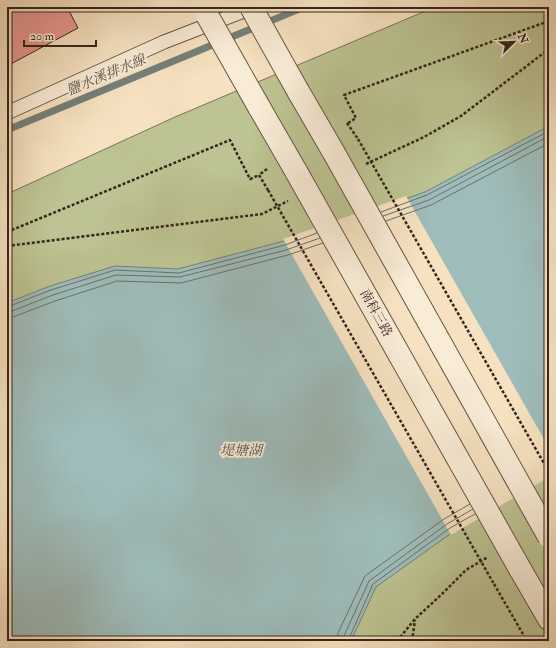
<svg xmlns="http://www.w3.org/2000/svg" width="556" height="648" font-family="'IM FELL Double Pica','Noto Serif TC',serif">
<rect width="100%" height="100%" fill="#f6e2c1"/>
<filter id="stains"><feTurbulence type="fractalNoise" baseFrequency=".005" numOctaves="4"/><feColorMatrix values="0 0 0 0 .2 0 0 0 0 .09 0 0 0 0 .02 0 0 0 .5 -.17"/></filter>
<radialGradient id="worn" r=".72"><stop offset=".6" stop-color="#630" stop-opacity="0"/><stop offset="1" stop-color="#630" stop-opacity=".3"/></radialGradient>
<!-- green -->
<polygon fill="#bdc392" stroke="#7a7457" points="435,7 549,7 549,641 7,641 7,194 175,117"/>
<!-- water -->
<polygon fill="#9ebcba" stroke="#75807b" points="549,126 549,475 453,532 376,587 351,641 7,641 7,303 50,286 115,266 178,269 284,241 425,192"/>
<!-- pier -->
<polygon fill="#f6e2c1" points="406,196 549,448 549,477 451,535 283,239"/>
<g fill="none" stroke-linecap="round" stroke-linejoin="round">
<!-- shore -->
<g stroke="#6a706b" stroke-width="1">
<polyline points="381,212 427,195 549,131"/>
<polyline points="383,216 429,200 549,136"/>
<polyline points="386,221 431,205 549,143"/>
<polyline points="7,307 51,290 115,270 179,273 285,245 317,233"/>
<polyline points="7,312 12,311 53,295 116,275 180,277 286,250 320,238"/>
<polyline points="7,318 13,317 55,301 117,281 181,283 288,255 323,243"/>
<polyline points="337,641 338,633 365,576 444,519 470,504"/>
<polyline points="343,641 344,636 369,581 447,524 473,509"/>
<polyline points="348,641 373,584 450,528 475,514"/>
</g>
<!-- stream -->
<polyline stroke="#75807b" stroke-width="7" points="7,130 304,7"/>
</g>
<!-- building -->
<polygon fill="#e89790" stroke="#37251c" points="7,7 67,7 78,28 7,66"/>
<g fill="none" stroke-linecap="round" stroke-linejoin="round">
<!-- lane casing -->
<g stroke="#675445" stroke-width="15">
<polyline id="lane" points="7,113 164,42 254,7"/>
</g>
<!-- street casing -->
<g stroke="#675445" stroke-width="24">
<g id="street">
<polyline points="298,91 334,153"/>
<polyline points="259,107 297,173"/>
<polyline points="520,569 549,619"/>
</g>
</g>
<!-- path -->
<g stroke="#37251c" stroke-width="2.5" stroke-dasharray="3 2" stroke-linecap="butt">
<polyline points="347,123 358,139"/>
<polyline points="348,123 356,118 344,95 549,21"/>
<polyline points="366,164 424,137 461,116 549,49"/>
<polyline points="267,169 259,175 268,190"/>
<polyline points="7,232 230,140 250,179 259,175"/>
<polyline points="7,246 262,214 288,201"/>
<polyline points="494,584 527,641"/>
<polyline points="397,641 415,619 442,594 466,570 488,557"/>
<polyline points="412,641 415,620"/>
</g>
<!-- lane -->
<use href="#lane" stroke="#f9ecd7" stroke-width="13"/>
<!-- street -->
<use href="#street" stroke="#f9ecd7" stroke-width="22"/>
<!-- street-bridge casing -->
<g stroke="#675445" stroke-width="24" stroke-linecap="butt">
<g id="street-bridge">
<polyline points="251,7 298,91"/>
<polyline points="207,15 259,107"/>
<polyline points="334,153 549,537"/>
<polyline points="297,173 520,569"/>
</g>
</g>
<!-- path-bridge -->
<g stroke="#37251c" stroke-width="2.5" stroke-dasharray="3 2" stroke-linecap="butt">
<polyline points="358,139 549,472"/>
<polyline points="268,190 494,584"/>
</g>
<!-- street-bridge -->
<use href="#street-bridge" stroke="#f9ecd7" stroke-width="22"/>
</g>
<g text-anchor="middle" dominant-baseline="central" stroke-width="4" stroke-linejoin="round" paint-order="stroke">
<!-- street labels -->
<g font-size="13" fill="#37251c" stroke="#f9ecd7">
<text transform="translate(376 313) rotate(61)">南科三路</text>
</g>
<!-- water labels -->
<g font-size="14" font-style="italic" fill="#56524b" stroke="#f9ecd7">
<text transform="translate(106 75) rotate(-23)">鹽水溪排水線</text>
<text x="241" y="450">堤塘湖</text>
</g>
</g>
<!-- margin -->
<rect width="556" height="648" fill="none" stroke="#f6e2c1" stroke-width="24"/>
<rect x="8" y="8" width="540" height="632" fill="none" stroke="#37251c" stroke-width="2"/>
<rect x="12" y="12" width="532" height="624" fill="none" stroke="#37251c"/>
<!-- north arrow -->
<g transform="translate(514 42) rotate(67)" stroke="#f9ecd7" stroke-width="3" paint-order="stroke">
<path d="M0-3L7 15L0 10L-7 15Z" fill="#37251c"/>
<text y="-6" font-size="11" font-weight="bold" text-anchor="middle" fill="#37251c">N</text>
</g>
<!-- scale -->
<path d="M24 40v6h72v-6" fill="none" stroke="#37251c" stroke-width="2"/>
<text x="30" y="40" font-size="12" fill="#37251c" stroke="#f9ecd7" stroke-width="3" paint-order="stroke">20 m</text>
<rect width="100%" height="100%" filter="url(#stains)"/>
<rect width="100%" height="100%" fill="url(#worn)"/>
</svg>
